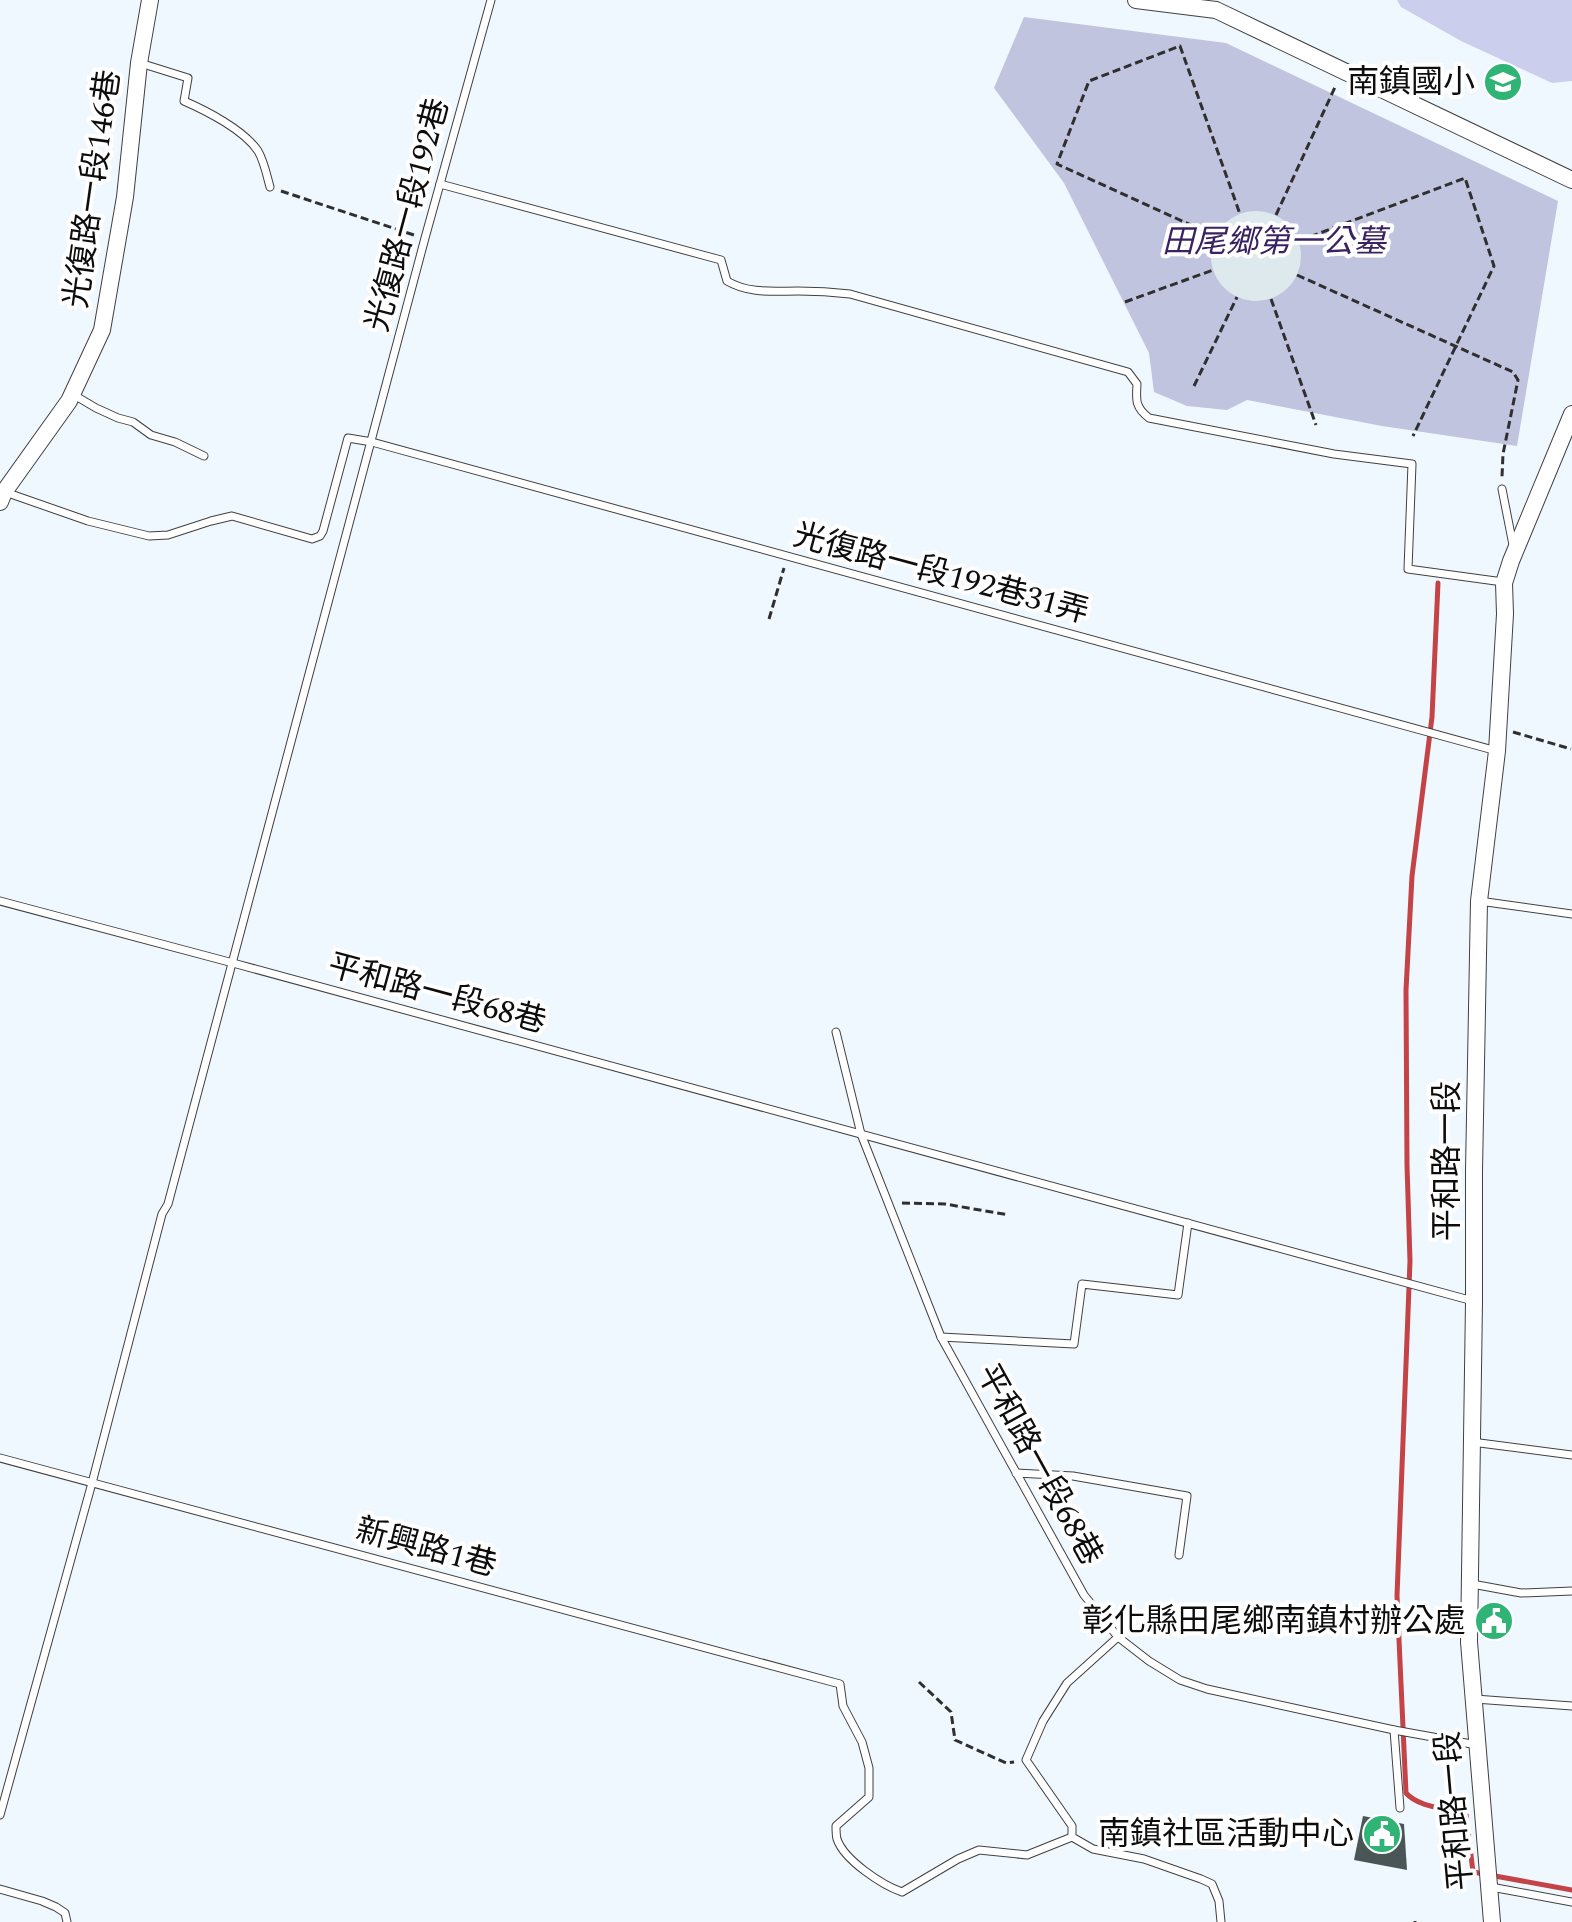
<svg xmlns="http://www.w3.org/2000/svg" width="1572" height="1922" font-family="Spectral,'Noto Sans TC',serif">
<rect width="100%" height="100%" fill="#eff8fe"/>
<!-- cemetery -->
<polygon fill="#c1c4de" points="1024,17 1226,43 1558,201 1517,446 1382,426 1247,400 1227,410 1187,406 1154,392 1149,353 1064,183 994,88"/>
<!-- pitch -->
<polygon fill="#ccceee" points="1397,0 1572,0 1572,81 1552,83 1461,41 1401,7"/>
<!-- plaza -->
<circle fill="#dee9ed" cx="1256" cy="256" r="45"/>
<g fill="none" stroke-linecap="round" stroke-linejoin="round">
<!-- stream -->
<path stroke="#c44346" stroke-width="5" d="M1438,583L1432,717L1412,876L1406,990L1407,1165L1410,1261L1397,1596L1406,1793C1419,1808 1448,1808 1466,1814L1473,1872L1572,1890"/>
</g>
<!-- building -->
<polygon fill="#4a5555" points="1363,1816 1404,1824 1407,1870 1354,1860"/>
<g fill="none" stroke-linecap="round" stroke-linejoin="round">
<!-- service casing -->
<g stroke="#404040" stroke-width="9">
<g id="service">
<path d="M140,63L188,78L184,101C207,111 244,130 258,151C264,161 267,176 270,187"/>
<path d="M440,184L721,260L727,281C749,294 773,291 798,291C816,291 833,292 850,294L1128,372L1137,384C1136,400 1135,407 1149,418L1334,454L1412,464L1408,569L1503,582"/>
<polyline points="74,395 96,408 118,418 133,422 151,435 175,442 204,456"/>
<polyline points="1502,489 1513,545"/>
<polyline points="5,492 88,521 149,536 168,535 211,521 232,516 312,539 320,536 323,531 348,438 372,442 1497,751"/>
<polyline points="0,901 233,963 1473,1301"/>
<polyline points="1479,901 1572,914"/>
<polyline points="836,1032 861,1134 941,1337 1084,1595 1118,1637 1149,1661 1180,1680 1207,1689 1394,1730 1477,1745"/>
<polyline points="941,1337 1074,1344 1082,1284 1178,1295 1188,1223"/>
<polyline points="1472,1442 1572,1455"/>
<path d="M0,1458L840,1684L843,1706L862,1742L869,1768V1797L836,1826C836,1830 836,1835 837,1839C844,1860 882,1885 902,1892L958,1859L979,1850L1027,1855L1072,1837"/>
<polyline points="1016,1473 1073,1476 1187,1496 1179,1555"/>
<polyline points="1472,1584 1521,1593 1572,1591"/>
<polyline points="1118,1637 1067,1683 1043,1721 1026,1760 1072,1826 1072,1837 1093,1849 1144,1859 1201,1879 1212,1884 1219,1901 1221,1922"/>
<polyline points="1475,1699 1572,1706"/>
<polyline points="1394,1730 1400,1808"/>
<polyline points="0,1815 92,1483 162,1214 168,1204 425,238 491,0"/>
<polyline points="1491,1887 1572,1902"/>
<polyline points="0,1889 42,1901 56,1907 65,1913 67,1922"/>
</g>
</g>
<!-- tertiary casing -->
<g stroke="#404040" stroke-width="18">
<g id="tertiary">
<polyline points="1136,0 1216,10 1572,180"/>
<polyline points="0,502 4,492 69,401 102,330 125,197 139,63 150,0"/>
<polyline points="1492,1922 1469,1642 1474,1302 1474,1171 1479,901 1497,751 1505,614 1504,583 1511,561 1572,414"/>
</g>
</g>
<!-- path -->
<g stroke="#2f2f2f" stroke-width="3" stroke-dasharray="8 4" stroke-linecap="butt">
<polyline points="281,191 414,235"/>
<polyline points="1276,215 1336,85"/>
<polyline points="1215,236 1057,164 1089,81 1180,46 1240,214"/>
<polyline points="1299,241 1465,178 1494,266 1413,436"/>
<polyline points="1297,275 1513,372 1518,380 1503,454 1502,477"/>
<polyline points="1271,299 1316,425"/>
<polyline points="1125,302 1213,270"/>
<polyline points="1194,386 1237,297"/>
<polyline points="769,619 784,568"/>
<polyline points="1513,732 1571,749"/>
<polyline points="902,1203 945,1204 1009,1215"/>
<polyline points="919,1682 951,1712 955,1740 1006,1763 1014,1762"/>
<polyline points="1415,1921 1415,1922"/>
</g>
<!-- service -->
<use href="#service" stroke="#fff" stroke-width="7"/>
<!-- tertiary -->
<use href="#tertiary" stroke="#fff" stroke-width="16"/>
</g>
<!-- icons -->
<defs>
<g id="school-disc" transform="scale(2)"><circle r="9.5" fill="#2fb475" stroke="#fff"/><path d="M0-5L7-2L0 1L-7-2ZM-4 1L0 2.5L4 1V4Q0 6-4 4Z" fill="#fff"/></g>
<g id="civic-disc" transform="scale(2)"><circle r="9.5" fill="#2fb475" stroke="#fff"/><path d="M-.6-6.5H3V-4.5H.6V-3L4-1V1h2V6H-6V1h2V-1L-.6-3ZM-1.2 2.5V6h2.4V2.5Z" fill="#fff"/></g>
</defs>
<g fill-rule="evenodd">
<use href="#school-disc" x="1503" y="82"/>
<use href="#civic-disc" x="1494" y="1621"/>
<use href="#civic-disc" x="1382" y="1834"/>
</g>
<g text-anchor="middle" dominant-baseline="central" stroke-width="8" stroke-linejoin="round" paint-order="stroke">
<!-- poi labels -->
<g font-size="32" fill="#0d0d0d" stroke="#fff" text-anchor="end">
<text x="1475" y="82">南鎮國小</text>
<text x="1466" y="1621">彰化縣田尾鄉南鎮村辦公處</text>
<text x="1354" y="1834">南鎮社區活動中心</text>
</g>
<!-- street labels -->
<g font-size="32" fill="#0d0d0d" stroke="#fff">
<text transform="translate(93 189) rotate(-82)">光復路一段146巷</text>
<text transform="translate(408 215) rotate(-75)">光復路一段192巷</text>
<text transform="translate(941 574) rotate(15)">光復路一段192巷31弄</text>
<text transform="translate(437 994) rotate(15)">平和路一段68巷</text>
<text transform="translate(1447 1161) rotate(-90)">平和路一段</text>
<text transform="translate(1039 1465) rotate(61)">平和路一段68巷</text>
<text transform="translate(426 1548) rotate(15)">新興路1巷</text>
<text transform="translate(1455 1811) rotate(-95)">平和路一段</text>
</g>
<!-- park labels -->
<g font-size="32" font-style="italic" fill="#392261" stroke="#fff">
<text x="1274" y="242">田尾鄉第一公墓</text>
</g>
</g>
</svg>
